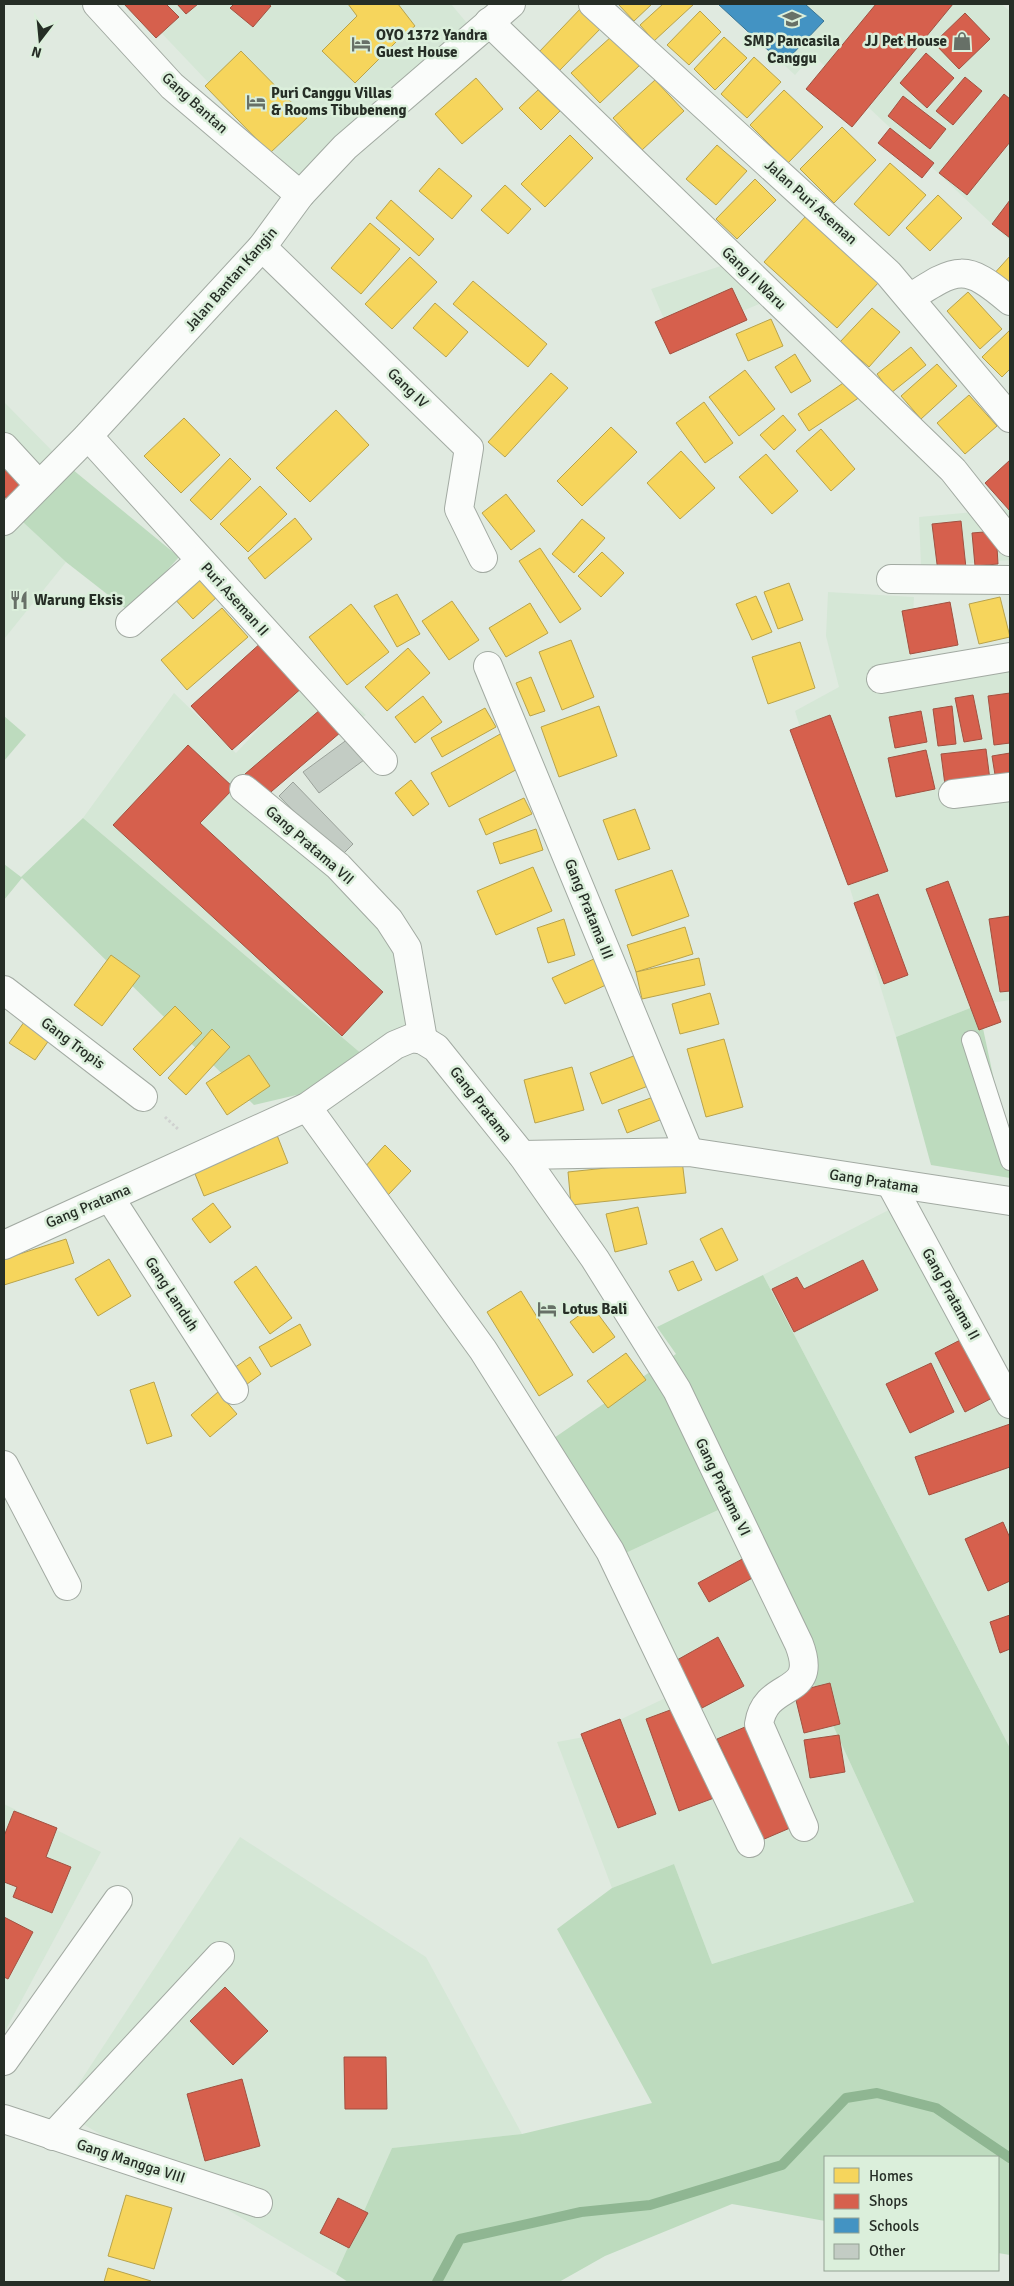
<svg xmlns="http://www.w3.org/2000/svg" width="1014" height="2286" font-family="Signika,sans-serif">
<rect width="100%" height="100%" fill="#e0eae0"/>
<!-- built -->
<g fill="#d5e7d6">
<polygon points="134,4 451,4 477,35 313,193"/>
<polygon points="718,4 1001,4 1010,11 1010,241 813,55 795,75"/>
<polygon points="742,259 783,294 673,340 651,289"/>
<polygon points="4,402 61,460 10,510 66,562 4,639"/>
<polygon points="1008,509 1010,511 1010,560 921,567 919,517"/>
<polygon points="828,592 914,597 910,669 1010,654 1010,1000 978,1005 896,1037 795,711 839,687 826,636"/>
<polygon points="314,670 366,715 259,789 408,951 425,1019 363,1055 83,818 174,693 236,753"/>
<polygon points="906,1201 1010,1400 1010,1748 763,1275"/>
<polygon points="744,1498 814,1684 914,1902 712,1964 674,1864 612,1888 557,1742 584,1737 682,1690 617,1557"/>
<polygon points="4,1804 101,1852 4,2033"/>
<polygon points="240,1837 426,1957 522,2134 392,2148 336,2274 61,2111"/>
</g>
<!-- green -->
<g fill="#bddbbe">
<polygon points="61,460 179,557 130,612 66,562 10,510"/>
<polygon points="4,716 26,735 4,761"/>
<polygon points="83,818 363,1055 305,1093 254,1105 22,878 4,900 4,864 21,877"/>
<polygon points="978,1005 1010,1155 1010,1178 931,1165 896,1037"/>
<polygon points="763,1275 1010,1748 1010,2255 998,2253 998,2157 825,2157 825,2221 732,2204 605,2256 559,2282 348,2282 336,2274 392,2148 522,2134 652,2103 557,1929 612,1888 674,1864 712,1964 914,1902 814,1684 744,1498 617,1557 554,1438 676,1354 657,1327"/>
</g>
<!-- homes -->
<g fill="#f6d55c" stroke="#b8a34c">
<polygon points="348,4 398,4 415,26 400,38 355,83 322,51 357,16"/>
<polygon points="618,4 652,4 634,21"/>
<polygon points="663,4 694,4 654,41 640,25"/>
<polygon points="582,7 602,27 559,71 539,52"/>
<polygon points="700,11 721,32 689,65 667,45"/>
<polygon points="612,36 640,65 600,103 571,73"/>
<polygon points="724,37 747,58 715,90 694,69"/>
<polygon points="241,51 307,118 270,153 205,86"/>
<polygon points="754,57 781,82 747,118 721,94"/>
<polygon points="476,78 503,109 462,144 435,114"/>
<polygon points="655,80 684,111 642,150 613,118"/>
<polygon points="538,90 560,111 541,130 519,108"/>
<polygon points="784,90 823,127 788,163 750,125"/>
<polygon points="842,127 876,160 834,203 800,169"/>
<polygon points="570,135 593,158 545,207 521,184"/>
<polygon points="717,145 747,171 716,205 686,179"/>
<polygon points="890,163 926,195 889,236 854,204"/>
<polygon points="439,168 472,196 452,219 419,191"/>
<polygon points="755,179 776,200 737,239 716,219"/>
<polygon points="505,185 531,209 508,234 481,210"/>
<polygon points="938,195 962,218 930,251 906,228"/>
<polygon points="391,200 434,239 419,256 376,218"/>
<polygon points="806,216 879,282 837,328 764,262"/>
<polygon points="370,223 400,249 361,294 331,268"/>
<polygon points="1010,256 1010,293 992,276"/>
<polygon points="410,257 437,282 392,329 365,304"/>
<polygon points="473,281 547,344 528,367 453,304"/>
<polygon points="968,292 1002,329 980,349 947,311"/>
<polygon points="435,303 468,332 446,357 413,328"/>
<polygon points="872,308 900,332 869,367 840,342"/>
<polygon points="771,319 783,346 748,361 736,334"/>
<polygon points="1010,330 1010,369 1002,377 982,357"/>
<polygon points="911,347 926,365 891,393 877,374"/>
<polygon points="795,354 811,381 791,393 775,367"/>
<polygon points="937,364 957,386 921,419 901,396"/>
<polygon points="745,370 775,409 739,436 709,397"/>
<polygon points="551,373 568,388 505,457 488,442"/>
<polygon points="849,379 860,397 809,431 798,414"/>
<polygon points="969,395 997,426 965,454 937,423"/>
<polygon points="704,402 733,443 705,463 676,423"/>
<polygon points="336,410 369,445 310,502 276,468"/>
<polygon points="783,415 796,430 774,450 760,435"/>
<polygon points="184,418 220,455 181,493 144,456"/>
<polygon points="611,427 637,452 582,506 557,481"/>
<polygon points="821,429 855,469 831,491 796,451"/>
<polygon points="681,451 715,488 680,519 647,483"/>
<polygon points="766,454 798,491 772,514 739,477"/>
<polygon points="230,458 251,479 211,520 190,500"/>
<polygon points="260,486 287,514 248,552 220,524"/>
<polygon points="506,494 535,531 511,550 482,513"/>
<polygon points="295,518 312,539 265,579 248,558"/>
<polygon points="582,519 605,538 574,573 552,554"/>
<polygon points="540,548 581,609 560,623 519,561"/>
<polygon points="602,552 624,573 601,597 578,576"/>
<polygon points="197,573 218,596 193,619 172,596"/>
<polygon points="789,583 803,620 778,629 764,592"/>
<polygon points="397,594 420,634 397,647 374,606"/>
<polygon points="756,596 772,632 752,640 736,604"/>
<polygon points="1000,597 1010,637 979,644 969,604"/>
<polygon points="452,601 479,640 449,660 422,621"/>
<polygon points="530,603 548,633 506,657 489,628"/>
<polygon points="351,604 389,652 347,685 309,637"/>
<polygon points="222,608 248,637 187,690 161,660"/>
<polygon points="571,640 594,697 562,710 539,652"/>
<polygon points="800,642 815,688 768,704 752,657"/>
<polygon points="408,648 430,673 387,711 365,687"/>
<polygon points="531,677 545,711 530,716 516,683"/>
<polygon points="423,696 442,722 415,743 395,717"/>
<polygon points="599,706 617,756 559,777 541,727"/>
<polygon points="485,708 496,727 442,757 431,738"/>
<polygon points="502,733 521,767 449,807 431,773"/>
<polygon points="411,780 429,804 413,816 395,793"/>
<polygon points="524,798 532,814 486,835 479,819"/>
<polygon points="635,809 650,849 618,860 603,820"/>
<polygon points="536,829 543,850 500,864 493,843"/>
<polygon points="533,867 552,911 496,935 477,891"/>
<polygon points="672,870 689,916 632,936 615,890"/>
<polygon points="564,919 575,955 548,963 537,928"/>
<polygon points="685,927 693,954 636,972 627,945"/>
<polygon points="111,955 140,976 102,1026 74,1005"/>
<polygon points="596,958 608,984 565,1004 552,978"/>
<polygon points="699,958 705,985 642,999 636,972"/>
<polygon points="710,993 719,1024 680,1034 672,1004"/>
<polygon points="175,1006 202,1033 160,1076 133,1049"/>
<polygon points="27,1018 52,1036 35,1060 9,1043"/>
<polygon points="212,1029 230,1047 186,1095 168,1078"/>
<polygon points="724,1039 743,1107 706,1117 687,1049"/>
<polygon points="249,1055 270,1086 227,1115 206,1083"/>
<polygon points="636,1055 648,1086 602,1104 590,1073"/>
<polygon points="572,1067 584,1110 535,1123 524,1080"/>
<polygon points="656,1096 665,1118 627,1133 618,1110"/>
<polygon points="275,1130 288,1163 204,1196 191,1164"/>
<polygon points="385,1145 411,1171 388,1195 362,1170"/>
<polygon points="682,1160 686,1193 571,1205 568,1172"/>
<polygon points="213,1203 231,1227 210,1243 192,1219"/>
<polygon points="638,1207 647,1244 615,1252 606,1214"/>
<polygon points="722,1228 738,1260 716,1271 700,1239"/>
<polygon points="66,1239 74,1263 4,1285 4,1259"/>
<polygon points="109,1259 131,1296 98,1316 75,1279"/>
<polygon points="693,1261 702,1280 678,1291 669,1271"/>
<polygon points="256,1266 292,1318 270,1334 234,1282"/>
<polygon points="521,1291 573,1375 539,1396 487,1312"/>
<polygon points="592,1306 615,1337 593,1353 570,1322"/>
<polygon points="300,1324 311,1345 271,1367 259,1347"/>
<polygon points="626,1353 646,1380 608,1408 587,1381"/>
<polygon points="250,1357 261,1374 243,1387 231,1370"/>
<polygon points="154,1382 172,1436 147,1444 130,1390"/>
<polygon points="218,1392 237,1414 210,1437 191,1415"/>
<polygon points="126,2195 172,2208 154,2269 108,2256"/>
<polygon points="108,2268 151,2281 151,2282 104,2282"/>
</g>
<!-- shops -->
<g fill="#d6604d" stroke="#a15141">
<polygon points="124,4 166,4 179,17 156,38"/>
<polygon points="177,4 198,4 186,14"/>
<polygon points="234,4 268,4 271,6 253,27 230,8"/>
<polygon points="876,4 953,4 852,127 806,89"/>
<polygon points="965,13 990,39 959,69 934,43"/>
<polygon points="926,53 954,78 927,108 900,83"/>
<polygon points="965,77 982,91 953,125 936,111"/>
<polygon points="1004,94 1010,99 1010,142 967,195 939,173"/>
<polygon points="903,96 946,129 930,149 888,116"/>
<polygon points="890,128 934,163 922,178 878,143"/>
<polygon points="1010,200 1010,238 992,224"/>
<polygon points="732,288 747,320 670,354 655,322"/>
<polygon points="4,460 27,487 9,502 4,495"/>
<polygon points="1010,460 1010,511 985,483"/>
<polygon points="961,521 966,568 938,572 932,524"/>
<polygon points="996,531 998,564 975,566 972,533"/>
<polygon points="950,602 958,645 910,654 902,611"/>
<polygon points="263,641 304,686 232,750 191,706"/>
<polygon points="1010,693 1010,743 994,745 988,696"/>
<polygon points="973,695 982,739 964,742 955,698"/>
<polygon points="952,706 956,744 938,746 933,709"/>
<polygon points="321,709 341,732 265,797 245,774"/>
<polygon points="921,711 927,742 895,748 889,717"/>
<polygon points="830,715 888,871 848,885 790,730"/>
<polygon points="188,745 234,788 200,823 383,992 342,1036 113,825"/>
<polygon points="986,749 990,780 945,785 941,754"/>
<polygon points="926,750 935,789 896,797 888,758"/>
<polygon points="1010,753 1010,779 996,781 992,756"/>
<polygon points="948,881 1001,1022 979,1030 926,889"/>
<polygon points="878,894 908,975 884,984 854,903"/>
<polygon points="1010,916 1010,991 1000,992 989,919"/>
<polygon points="863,1260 878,1290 794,1332 772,1289 797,1277 804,1289"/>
<polygon points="968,1336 998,1395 965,1412 935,1353"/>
<polygon points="931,1363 954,1412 910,1433 886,1384"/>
<polygon points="1010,1424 1010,1467 929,1495 915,1457"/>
<polygon points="1003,1522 1010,1538 1010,1581 988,1591 965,1539"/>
<polygon points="746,1557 756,1576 709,1602 698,1583"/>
<polygon points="1010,1615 1010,1649 1000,1653 990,1622"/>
<polygon points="718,1637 744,1686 702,1708 677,1660"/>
<polygon points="830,1683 840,1724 804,1733 794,1692"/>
<polygon points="681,1706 714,1798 679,1811 646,1719"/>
<polygon points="620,1719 656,1814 618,1828 581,1734"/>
<polygon points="745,1727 790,1828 762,1840 717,1739"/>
<polygon points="839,1735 845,1772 810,1778 804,1740"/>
<polygon points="14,1811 57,1828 46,1857 71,1867 52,1913 13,1897 17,1887 4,1882 4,1836"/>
<polygon points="4,1917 33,1932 8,1979 4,1977"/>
<polygon points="225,1987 268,2031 233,2065 190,2021"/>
<polygon points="344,2057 386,2057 387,2109 345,2109"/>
<polygon points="242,2079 260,2146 205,2161 187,2094"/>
<polygon points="338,2198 368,2213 349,2248 320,2233"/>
</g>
<!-- schools -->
<polygon fill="#4393c3" stroke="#3a7594" points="718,4 805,4 824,21 783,64"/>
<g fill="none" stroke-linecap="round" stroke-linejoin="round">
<!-- stream -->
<polyline stroke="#8fb692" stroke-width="10" points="437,2282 460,2239 581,2212 650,2205 782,2165 846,2098 877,2093 936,2108 1010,2158"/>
</g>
<!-- building -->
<g fill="#c3ccc4" stroke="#9ba29b">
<polygon points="348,739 364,760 319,793 303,772"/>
<polygon points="293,782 353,844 339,858 279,796"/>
</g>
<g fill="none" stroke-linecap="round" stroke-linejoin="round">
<!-- service casing -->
<g stroke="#a2aaa2" stroke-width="20">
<polyline id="service" points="971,1040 1010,1161"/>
</g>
<!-- minor casing -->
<g stroke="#a2aaa2" stroke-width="30">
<g id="minor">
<polyline points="97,4 172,86 300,195"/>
<polyline points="593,4 888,273 1010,418"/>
<polyline points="489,22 953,470 1010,542"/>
<polyline points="262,247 469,448 459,509 483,558"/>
<path d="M910,298C957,267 966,263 1010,301"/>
<polyline points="88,436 383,761"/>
<polyline points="4,447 39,485"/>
<polyline points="4,521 88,436 262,247 300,195 345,147 511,4"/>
<polyline points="891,579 1010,580"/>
<polyline points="130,623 200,561"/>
<polyline points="488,666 689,1152"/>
<polyline points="881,679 1010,657"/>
<polyline points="244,789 338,866 389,920 407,948 423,1040"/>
<polyline points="953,794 1010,787"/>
<polyline points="4,990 143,1097"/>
<polyline points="307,1107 483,1350 610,1551 750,1843"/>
<polyline points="522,1155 689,1152 1010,1201"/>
<polyline points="891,1184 1010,1404"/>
<polyline points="110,1198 234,1390"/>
<path d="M4,1245L307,1107L395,1045L412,1038L423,1040L436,1048L522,1155L595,1259L677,1390L799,1644C820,1699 766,1678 759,1724L804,1827"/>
<polyline points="4,1465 67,1586"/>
<polyline points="4,2061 118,1900"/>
<polyline points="4,2119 258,2203"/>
<polyline points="53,2136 220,1956"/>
</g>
</g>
<!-- path -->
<polyline stroke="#d0d2d0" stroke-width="3" stroke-dasharray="2.5 2.5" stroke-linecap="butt" points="165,1117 179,1130"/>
<!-- service -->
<use href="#service" stroke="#fafcfa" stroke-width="18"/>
<!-- minor -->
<use href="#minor" stroke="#fafcfa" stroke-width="28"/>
</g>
<!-- icons -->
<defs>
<g id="school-bare" transform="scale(1.5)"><path d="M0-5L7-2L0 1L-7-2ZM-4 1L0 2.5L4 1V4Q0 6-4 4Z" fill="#677067" stroke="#dbefdb" stroke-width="2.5" paint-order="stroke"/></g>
<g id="shop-bare" transform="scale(1.5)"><path d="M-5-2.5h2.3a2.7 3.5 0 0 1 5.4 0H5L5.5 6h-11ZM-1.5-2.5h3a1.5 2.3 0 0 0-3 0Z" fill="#677067" stroke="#dbefdb" stroke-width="2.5" paint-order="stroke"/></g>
<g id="hotel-bare" transform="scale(1.5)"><path d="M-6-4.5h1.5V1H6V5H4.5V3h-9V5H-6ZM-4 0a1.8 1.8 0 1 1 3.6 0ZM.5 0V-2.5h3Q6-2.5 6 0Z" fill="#677067" stroke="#dbefdb" stroke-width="2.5" paint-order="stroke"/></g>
<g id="restaurant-bare" transform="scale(1.5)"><path d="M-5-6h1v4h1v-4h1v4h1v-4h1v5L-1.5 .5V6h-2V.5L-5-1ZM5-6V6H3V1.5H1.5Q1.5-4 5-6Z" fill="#677067" stroke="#dbefdb" stroke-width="2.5" paint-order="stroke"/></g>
</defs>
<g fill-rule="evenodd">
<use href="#school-bare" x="792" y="19"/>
<use href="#shop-bare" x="962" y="41"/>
<use href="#hotel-bare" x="361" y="44"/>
<use href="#hotel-bare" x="256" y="102"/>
<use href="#restaurant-bare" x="19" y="600"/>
<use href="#hotel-bare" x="547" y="1309"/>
</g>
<g text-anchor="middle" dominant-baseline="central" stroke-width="5" stroke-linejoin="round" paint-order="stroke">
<!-- poi labels -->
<g font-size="15" font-weight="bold" fill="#262e26" stroke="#dbefdb" text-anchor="start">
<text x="376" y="35">OYO 1372 Yandra<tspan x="376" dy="17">Guest House</tspan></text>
<text x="792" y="41" text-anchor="middle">SMP Pancasila<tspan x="792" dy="17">Canggu</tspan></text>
<text x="947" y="41" text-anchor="end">JJ Pet House</text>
<text x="271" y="93">Puri Canggu Villas<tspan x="271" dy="17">&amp; Rooms Tibubeneng</tspan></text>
<text x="34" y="600">Warung Eksis</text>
<text x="562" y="1309">Lotus Bali</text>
</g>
<!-- street labels -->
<g font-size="15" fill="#262e26" stroke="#dbefdb">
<text transform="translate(195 103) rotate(42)">Gang Bantan</text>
<text transform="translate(811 202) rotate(42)">Jalan Puri Aseman</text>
<text transform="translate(754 278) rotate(44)">Gang II Waru</text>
<text transform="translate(231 279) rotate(-49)">Jalan Bantan Kangin</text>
<text transform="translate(408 388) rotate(44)">Gang IV</text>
<text transform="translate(235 599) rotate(48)">Puri Aseman II</text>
<text transform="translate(310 845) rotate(41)">Gang Pratama VII</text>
<text transform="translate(589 909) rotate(68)">Gang Pratama III</text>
<text transform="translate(73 1043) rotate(37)">Gang Tropis</text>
<text transform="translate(481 1104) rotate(52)">Gang Pratama</text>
<text transform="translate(874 1181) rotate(9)">Gang Pratama</text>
<text transform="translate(88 1206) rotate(-23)">Gang Pratama</text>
<text transform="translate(172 1294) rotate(57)">Gang Landuh</text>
<text transform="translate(951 1294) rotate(61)">Gang Pratama II</text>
<text transform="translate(723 1487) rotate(64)">Gang Pratama VI</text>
<text transform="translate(131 2161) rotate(18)">Gang Mangga VIII</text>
</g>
</g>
<!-- border -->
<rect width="1014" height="2286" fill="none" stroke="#262e26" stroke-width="10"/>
<!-- legend -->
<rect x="824" y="2156" width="175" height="115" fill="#dbefdb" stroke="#93a293"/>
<rect x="834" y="2168" width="25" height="15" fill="#f6d55c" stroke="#93a293"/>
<text x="869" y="2181" font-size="15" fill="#262e26">Homes</text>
<rect x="834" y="2194" width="25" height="15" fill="#d6604d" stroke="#93a293"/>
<text x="869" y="2206" font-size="15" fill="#262e26">Shops</text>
<rect x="834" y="2218" width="25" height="15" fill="#4393c3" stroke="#93a293"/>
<text x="869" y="2231" font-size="15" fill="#262e26">Schools</text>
<rect x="834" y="2244" width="25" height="15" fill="#c3ccc4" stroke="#93a293"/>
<text x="869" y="2256" font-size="15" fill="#262e26">Other</text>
<!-- north arrow -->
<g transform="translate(40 40) rotate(196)" stroke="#dbefdb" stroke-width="4" paint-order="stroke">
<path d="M0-4L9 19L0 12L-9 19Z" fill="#262e26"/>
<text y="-8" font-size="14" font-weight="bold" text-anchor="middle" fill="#262e26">N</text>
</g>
</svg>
